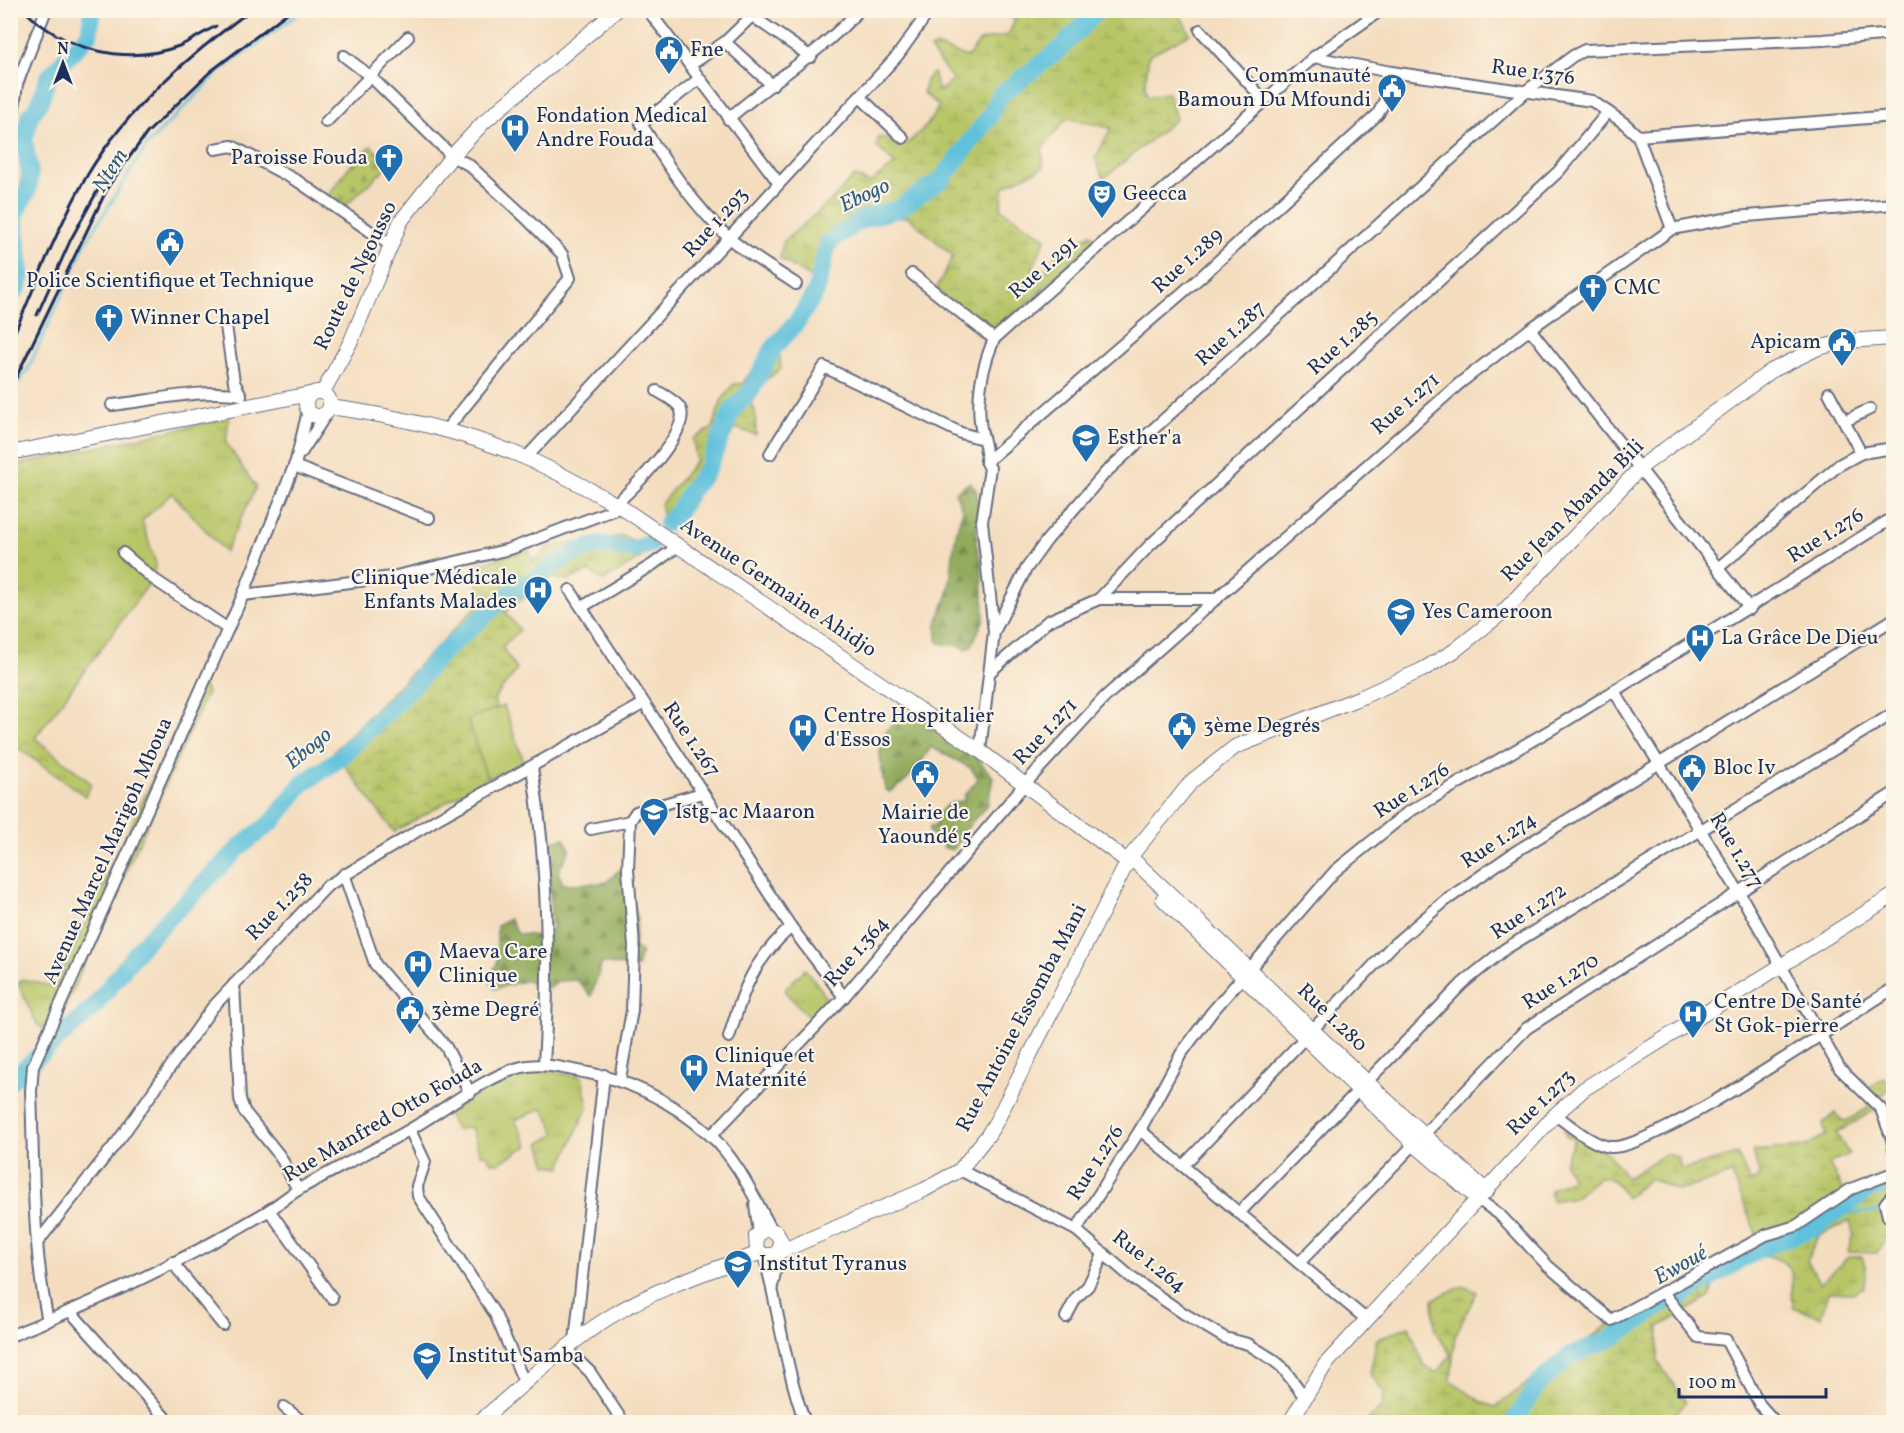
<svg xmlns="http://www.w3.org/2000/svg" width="1904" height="1433" font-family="Vollkorn,serif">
<defs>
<pattern id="grass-tufts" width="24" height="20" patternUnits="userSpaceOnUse" patternTransform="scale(1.5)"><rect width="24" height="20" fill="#b8c668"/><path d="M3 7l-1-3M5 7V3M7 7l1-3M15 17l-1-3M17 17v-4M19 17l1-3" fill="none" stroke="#9eaa5d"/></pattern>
<pattern id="forest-firs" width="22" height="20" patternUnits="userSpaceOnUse" patternTransform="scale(1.5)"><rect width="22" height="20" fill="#92ab5c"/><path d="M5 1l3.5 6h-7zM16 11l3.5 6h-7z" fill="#768c4f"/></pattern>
<pattern id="wetland-marsh" width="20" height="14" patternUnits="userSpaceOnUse" patternTransform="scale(1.5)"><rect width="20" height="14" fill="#b8c668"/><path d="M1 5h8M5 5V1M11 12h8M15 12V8" fill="none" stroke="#9eaa5d"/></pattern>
<pattern id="cemetery-stones" width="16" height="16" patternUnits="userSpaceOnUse" patternTransform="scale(1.5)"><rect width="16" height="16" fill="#b8c668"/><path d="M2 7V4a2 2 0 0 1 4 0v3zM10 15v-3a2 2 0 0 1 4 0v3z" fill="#9eaa5d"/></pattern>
</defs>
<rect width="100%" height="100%" fill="#fcf5e5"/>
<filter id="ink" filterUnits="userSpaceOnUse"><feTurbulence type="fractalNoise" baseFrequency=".0167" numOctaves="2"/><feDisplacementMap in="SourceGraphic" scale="12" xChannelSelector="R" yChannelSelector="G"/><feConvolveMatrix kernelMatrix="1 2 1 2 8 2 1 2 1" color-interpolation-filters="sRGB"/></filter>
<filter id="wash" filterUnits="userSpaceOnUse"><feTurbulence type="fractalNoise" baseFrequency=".008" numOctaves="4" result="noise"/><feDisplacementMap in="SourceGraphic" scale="24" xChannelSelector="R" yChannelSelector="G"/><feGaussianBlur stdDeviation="1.35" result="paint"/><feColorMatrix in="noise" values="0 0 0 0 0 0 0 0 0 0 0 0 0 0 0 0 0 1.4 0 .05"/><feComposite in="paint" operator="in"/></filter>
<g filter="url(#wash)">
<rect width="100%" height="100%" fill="#f4ddbf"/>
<!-- grass -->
<g fill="url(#grass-tufts)" stroke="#6a7a63" stroke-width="1.5">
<polygon points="229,418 226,443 256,487 225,552 172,493 142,521 156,564 151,581 35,738 92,784 85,796 11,743 11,466"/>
<polygon points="204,685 207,693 52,1035 37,1024 18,984 22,979 55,987 196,687"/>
<path d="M805,969L821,989L826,999C821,1010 819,1016 807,1015L786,993V988Z"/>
<polygon points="537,1069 582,1077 588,1106 561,1167 547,1165 540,1143 556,1134 543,1108 515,1120 528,1146 498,1163 491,1162 487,1155 480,1154 471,1127 456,1130 447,1113 513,1073"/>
</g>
<!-- forest -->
<g fill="url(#forest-firs)" stroke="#566d5d" stroke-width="1.5">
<path d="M970,482L976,490L980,508H978L976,544L981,560L984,611V619L971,647L966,649C957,642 947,648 938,642C932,619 946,608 949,588C953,564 953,533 963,511L955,492Z"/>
<path d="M918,711L934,729L975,756L993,777L988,804L970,824L953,850L945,848L929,832L930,827H935C938,810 946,801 964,801V796L978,779L971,768L931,747C920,764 907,784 889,792L885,789C877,747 873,727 918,711Z"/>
<polygon points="564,838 570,849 558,872 563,884 601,883 607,882 619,870 623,874 637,917 634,946 641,952 637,968 602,963 591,996 577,980 560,981 542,993 528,980 495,989 489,980 497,963 497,926 509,919 518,934 541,936 552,929 547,842"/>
</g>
<!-- wetland -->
<g fill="url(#wetland-marsh)" stroke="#6a7a63" stroke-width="1.5">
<polygon points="1005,11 1178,11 1190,34 1149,55 1145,86 1147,96 1168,93 1176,119 1104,178 1095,159 1111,128 1067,118 1042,149 1044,167 1004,186 1001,209 1046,238 1032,269 1049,270 1056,254 1091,234 1096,239 993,336 980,336 976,333 937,288 953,256 908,217 879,219 830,246 822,292 813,310 779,349 781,369 759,385 751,404 755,410 756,435 736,428 702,478 688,507 662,517 661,504 696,460 693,439 713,428 721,401 734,384 742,384 809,292 812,278 780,259 783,242 834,198 854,176 870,183 895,164 876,146 879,137 908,143 928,124 939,106 923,93 926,80 933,73 939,91 953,80 930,49 936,46 967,57 980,41 1008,35 1015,20"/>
<polygon points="623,536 654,549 604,581 589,571 569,580 551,578 505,612 520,630 502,647 517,670 494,699 511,765 394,832 334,751 481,602 476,565 528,549 533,561 546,551 547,547"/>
<path d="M1884,1078L1889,1085L1893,1082V1087L1876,1100L1880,1107L1836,1133L1849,1154L1829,1163L1845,1194L1893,1176V1233L1877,1253L1848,1252L1853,1234L1850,1221L1818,1236L1807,1260L1820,1284L1848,1257H1862L1866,1269L1864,1287L1853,1293L1828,1292L1821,1317L1793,1307C1790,1267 1799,1264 1758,1253L1713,1282L1710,1297L1659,1327L1658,1362L1686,1402L1668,1422H1366L1382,1407L1384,1392L1370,1374L1377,1339L1409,1326L1424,1365L1437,1373L1451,1355L1435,1331L1433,1299L1463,1286L1477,1292L1455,1336L1451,1380L1481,1402L1495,1407L1608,1325L1619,1321L1755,1245L1757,1236L1732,1174L1678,1191L1650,1178L1626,1198C1619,1186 1614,1176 1599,1177L1576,1197L1552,1201L1550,1190L1572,1179L1564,1163L1574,1140L1566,1136L1564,1129L1608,1153L1627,1178L1665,1154L1678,1157L1681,1170L1737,1154L1750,1182L1760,1177L1753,1151L1804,1147L1826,1135L1823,1123L1835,1113L1846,1122L1871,1106L1866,1090Z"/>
</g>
<!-- cemetery -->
<polygon fill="url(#cemetery-stones)" stroke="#6a7a63" stroke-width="1.5" points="371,146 389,165 343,208 328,196 348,168"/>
<!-- garden -->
<polygon fill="#b8c668" stroke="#6a7a63" stroke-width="1.5" points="504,706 525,765 487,778 467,719"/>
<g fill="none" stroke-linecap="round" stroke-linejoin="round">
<!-- stream -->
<g stroke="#5ec1dc" stroke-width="3">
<polyline points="10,398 13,389 28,369 85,244 146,146 220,71 303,10"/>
<polyline points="1843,1209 1857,1213 1883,1211"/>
</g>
<!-- river -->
<g stroke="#5ec1dc" stroke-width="18">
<polyline points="10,297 18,287 21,278 15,219 16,211 28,190 30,173 24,141 30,116 39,104 48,78 89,34 93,10"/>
<polyline points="667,523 678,512 690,491 706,472 733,409 750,392 773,349 796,323 816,292 828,243 862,219 898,209 942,179 990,116 999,96 1060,49 1098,10"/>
<polyline points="10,1081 93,1008 144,943 242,845 273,821 301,785 340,758 413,686 442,653 514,590 540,576 561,560 589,547 605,545 633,550 650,544"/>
<polyline points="1514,1422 1540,1382 1571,1355 1613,1338 1667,1301 1678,1298 1755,1251 1813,1228 1867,1191 1894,1180"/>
</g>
</g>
</g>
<g filter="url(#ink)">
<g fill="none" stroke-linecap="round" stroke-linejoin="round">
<!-- minor casing -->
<g stroke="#676c80" stroke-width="14">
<g id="minor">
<polyline points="648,10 778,182"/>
<polyline points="752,16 811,57"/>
<polyline points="1200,30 1264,100"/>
<polyline points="725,42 772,85"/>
<polyline points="344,56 370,76 452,156 469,165 524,216 562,254 570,278 445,431"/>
<polyline points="1314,57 1391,72 1592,101 1624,123 1638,136 1672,229"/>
<polyline points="690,65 725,42 758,10"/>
<path d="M699,79L641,124C667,164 693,205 728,237C748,255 774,269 796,284"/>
<polyline points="859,96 903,138"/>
<path d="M728,119C771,81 820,54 859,10"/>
<polyline points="326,122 408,37"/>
<polyline points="1638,136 1894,116"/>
<polyline points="10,138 17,84 46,10"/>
<polyline points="215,149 232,146 299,182 390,245"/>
<polyline points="912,274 994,339"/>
<polyline points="226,326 234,382 241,395"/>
<polyline points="1530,329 1750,609"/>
<polyline points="1829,393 1861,453"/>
<path d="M112,405C151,401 203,388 241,395"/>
<polyline points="1845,421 1870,409"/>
<polyline points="301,453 327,413"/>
<polyline points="770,454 824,367 961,433 983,439"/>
<polyline points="526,458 898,55 930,10"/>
<polyline points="986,462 1203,275 1378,114 1387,96 1391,72"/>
<polyline points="294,466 429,518"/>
<path d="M615,504C631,492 693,429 680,408C676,401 664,395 657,391"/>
<polyline points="123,553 152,578 228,629"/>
<polyline points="1718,568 1839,465 1861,453 1894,448"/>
<polyline points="570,590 791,927 844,997"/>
<polyline points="243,595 392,577 510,549 621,507"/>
<polyline points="1099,599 1150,545 1558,172 1608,112"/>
<polyline points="582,607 652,565 678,546"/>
<polyline points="994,632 1026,569 1047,540 1105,473 1526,91 1573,56 1585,50 1823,40 1894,34"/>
<polyline points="991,671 1048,621 1099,599 1217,599"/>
<polyline points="1614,691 1740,894 1840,1069 1881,1109 1892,1139 1894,1150"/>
<path d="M980,751L994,632L982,522L990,468L986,462C988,447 981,436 980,421C977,393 983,365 994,339L1314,57L1381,10"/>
<path d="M532,768C548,866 550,966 544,1065"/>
<polyline points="591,829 630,821"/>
<polyline points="344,874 375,964 446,1047 470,1093"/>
<polyline points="234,984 240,1099 244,1111 280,1156 298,1190"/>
<path d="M729,1037C744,988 752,962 791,927"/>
<polyline points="620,1079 632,1010 634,946 628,870 630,821 636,812 702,793"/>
<path d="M1555,1115C1571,1125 1591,1145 1611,1147C1654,1150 1846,1017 1894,988"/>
<polyline points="410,1130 425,1162 417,1186 418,1196 495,1314 525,1384"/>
<polyline points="1140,1130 1367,1320"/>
<polyline points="711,1136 844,997 1024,785 1105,697 1460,383 1530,329 1672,229 1735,217 1894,204"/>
<polyline points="1183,1166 1393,945 1445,901 1515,852 1894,619"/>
<polyline points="960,1170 1076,1230 1132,1278 1183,1313 1225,1338 1248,1344 1272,1359 1282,1367 1304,1396"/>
<polyline points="1894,1193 1885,1204 1888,1216 1894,1215"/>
<polyline points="1479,1200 1499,1214 1548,1266 1611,1320 1663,1292 1698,1337 1726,1340 1760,1405 1775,1422"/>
<polyline points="755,1204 759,1233"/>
<polyline points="269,1210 332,1298"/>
<polyline points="1239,1213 1463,983 1505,949 1894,713"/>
<polyline points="1076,1230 1140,1130 1181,1054 1212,1012 1335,871 1407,813 1564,722 1894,517"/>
<polyline points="37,1243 121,1137 212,1008 327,886 437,819 643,704"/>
<path d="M764,1255C779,1311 785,1368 805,1422"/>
<polyline points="172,1262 223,1325"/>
<polyline points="1299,1263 1527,1028 1894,793"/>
<polyline points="773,1283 779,1250"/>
<polyline points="1663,1292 1766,1235 1796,1226 1851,1189 1893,1173"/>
<polyline points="70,1311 169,1422"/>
<polyline points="1066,1317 1076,1298 1088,1286 1104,1253"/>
<path d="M48,1321C32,1246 34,1167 31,1091L33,1066L243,595L296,461L308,411"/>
<path d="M10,1336C98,1301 186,1260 268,1211C279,1204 289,1195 301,1188C337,1168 374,1150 409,1130C441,1112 494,1070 528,1066C544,1064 558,1067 573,1070C628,1079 668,1098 710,1135C738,1160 754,1198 772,1230"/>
<polyline points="575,1341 604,1075"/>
<polyline points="566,1349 590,1372 623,1422"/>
<polyline points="284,1407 303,1422"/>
</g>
</g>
<!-- major casing -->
<g stroke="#676c80" stroke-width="16">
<g id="major">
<circle cx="318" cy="404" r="12"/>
<polyline points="323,392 351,341 401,221 452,156 484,122 617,10"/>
<path d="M330,407C396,416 465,432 526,458C559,472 590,490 621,507L980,751L1128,862"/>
<polyline points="10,453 310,394"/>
<path d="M1130,857C1250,967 1364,1084 1487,1191"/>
<polyline points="1163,899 1414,1144 1479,1200"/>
<polyline points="779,1250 781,1241 776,1232 767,1229 756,1236 757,1250 764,1255 772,1255 924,1190 960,1170 988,1135 996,1122 1130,857 1192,781 1235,747 1364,696 1422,670 1454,651 1503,612 1641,467 1771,371 1818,348 1847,341 1894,338"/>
<path d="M479,1422C521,1387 561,1348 608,1318C654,1289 709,1271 760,1253"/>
<polyline points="1290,1422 1325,1365 1555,1115 1584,1089 1894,895"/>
</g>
</g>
<!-- minor -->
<use href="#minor" stroke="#fff" stroke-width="10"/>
<!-- major -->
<use href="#major" stroke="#fff" stroke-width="14"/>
<!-- rail -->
<g stroke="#1b2f5e" stroke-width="3">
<path d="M24,10C64,50 125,66 179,46C192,41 204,32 216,26"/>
<polyline points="37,315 71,239 99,188"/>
<path d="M10,343C35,287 57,227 88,174C128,107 189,56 251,10"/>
<polyline points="10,390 109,185 147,133 210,72 291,10"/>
</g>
</g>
</g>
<!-- icons -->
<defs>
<g id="civic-pin" transform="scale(1.5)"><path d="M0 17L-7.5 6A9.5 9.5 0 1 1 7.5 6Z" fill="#1f6fb2" stroke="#fcf5e5"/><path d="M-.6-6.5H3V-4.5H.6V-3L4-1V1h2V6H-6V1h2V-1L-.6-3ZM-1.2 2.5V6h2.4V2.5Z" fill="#fff"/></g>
<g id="hospital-pin" transform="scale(1.5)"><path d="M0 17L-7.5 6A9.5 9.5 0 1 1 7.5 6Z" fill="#1f6fb2" stroke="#fcf5e5"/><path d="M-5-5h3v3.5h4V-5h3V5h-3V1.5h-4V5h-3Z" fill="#fff"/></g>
<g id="church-pin" transform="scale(1.5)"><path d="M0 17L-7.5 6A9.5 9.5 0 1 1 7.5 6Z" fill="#1f6fb2" stroke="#fcf5e5"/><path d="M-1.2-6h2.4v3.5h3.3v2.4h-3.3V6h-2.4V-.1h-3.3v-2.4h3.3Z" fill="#fff"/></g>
<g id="theatre-pin" transform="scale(1.5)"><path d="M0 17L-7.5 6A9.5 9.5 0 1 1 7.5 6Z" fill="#1f6fb2" stroke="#fcf5e5"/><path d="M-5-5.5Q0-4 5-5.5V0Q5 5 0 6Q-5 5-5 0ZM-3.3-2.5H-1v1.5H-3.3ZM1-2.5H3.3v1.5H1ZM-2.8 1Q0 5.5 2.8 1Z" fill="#fff"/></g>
<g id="university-pin" transform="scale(1.5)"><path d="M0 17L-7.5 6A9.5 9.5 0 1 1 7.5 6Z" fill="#1f6fb2" stroke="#fcf5e5"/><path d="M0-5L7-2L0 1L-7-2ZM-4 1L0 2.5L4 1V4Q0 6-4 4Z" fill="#fff"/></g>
</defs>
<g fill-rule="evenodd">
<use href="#civic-pin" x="669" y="50"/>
<use href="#civic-pin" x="1392" y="88"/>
<use href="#hospital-pin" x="515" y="128"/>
<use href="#church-pin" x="389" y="158"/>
<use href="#theatre-pin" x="1102" y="194"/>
<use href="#civic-pin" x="170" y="242"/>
<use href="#church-pin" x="1593" y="288"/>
<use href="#church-pin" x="109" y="318"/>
<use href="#civic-pin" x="1842" y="342"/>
<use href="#university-pin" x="1086" y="438"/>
<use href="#hospital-pin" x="538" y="590"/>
<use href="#university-pin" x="1401" y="612"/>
<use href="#hospital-pin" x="1700" y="638"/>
<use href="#civic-pin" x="1182" y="726"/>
<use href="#hospital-pin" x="803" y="728"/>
<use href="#civic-pin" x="1692" y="768"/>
<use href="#civic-pin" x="925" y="774"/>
<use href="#university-pin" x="654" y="812"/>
<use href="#hospital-pin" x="418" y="964"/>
<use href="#civic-pin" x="410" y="1010"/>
<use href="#hospital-pin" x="1693" y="1014"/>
<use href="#hospital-pin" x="694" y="1068"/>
<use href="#university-pin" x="738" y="1264"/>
<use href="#university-pin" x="427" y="1356"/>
</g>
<g text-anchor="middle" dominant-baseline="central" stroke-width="4.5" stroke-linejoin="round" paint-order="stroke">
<!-- poi labels -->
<g font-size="21" fill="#1b2f5e" stroke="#fcf5e5" text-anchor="start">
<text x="690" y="50">Fne</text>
<text x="1371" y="76" text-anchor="end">Communauté<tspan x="1371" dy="24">Bamoun Du Mfoundi</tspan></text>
<text x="536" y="116">Fondation Medical<tspan x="536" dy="24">Andre Fouda</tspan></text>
<text x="368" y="158" text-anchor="end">Paroisse Fouda</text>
<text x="1123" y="194">Geecca</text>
<text x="170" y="281" text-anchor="middle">Police Scientifique et Technique</text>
<text x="1614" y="288">CMC</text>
<text x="130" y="318">Winner Chapel</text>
<text x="1821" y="342" text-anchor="end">Apicam</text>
<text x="1107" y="438">Esther'a</text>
<text x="517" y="578" text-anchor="end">Clinique Médicale<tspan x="517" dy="24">Enfants Malades</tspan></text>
<text x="1422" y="612">Yes Cameroon</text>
<text x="1721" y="638">La Grâce De Dieu</text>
<text x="824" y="716">Centre Hospitalier<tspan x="824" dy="24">d'Essos</tspan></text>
<text x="1203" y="726">3ème Degrés</text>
<text x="1713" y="768">Bloc Iv</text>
<text x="675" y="812">Istg-ac Maaron</text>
<text x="925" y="813" text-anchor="middle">Mairie de<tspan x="925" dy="24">Yaoundé 5</tspan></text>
<text x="439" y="952">Maeva Care<tspan x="439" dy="24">Clinique</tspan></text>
<text x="1714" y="1002">Centre De Santé<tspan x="1714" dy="24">St Gok-pierre</tspan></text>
<text x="431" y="1010">3ème Degré</text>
<text x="715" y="1056">Clinique et<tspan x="715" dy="24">Maternité</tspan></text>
<text x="759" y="1264">Institut Tyranus</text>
<text x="448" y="1356">Institut Samba</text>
</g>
<!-- street labels -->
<g font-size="21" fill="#1b2f5e" stroke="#fcf5e5">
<text transform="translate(1533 73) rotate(8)">Rue 1.376</text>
<text transform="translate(716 223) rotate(-48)">Rue 1.293</text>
<text transform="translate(1188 261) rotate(-42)">Rue 1.289</text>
<text transform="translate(1044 268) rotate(-41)">Rue 1.291</text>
<text transform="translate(356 276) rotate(-64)">Route de Ngousso</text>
<text transform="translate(1231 334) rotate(-42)">Rue 1.287</text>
<text transform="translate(1343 343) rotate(-42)">Rue 1.285</text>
<text transform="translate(1406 404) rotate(-41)">Rue 1.271</text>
<text transform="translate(1573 511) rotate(-45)">Rue Jean Abanda Bili</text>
<text transform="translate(1826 536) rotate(-32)">Rue 1.276</text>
<text transform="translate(778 588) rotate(34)">Avenue Germaine Ahidjo</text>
<text transform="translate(1046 732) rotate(-47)">Rue 1.271</text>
<text transform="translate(691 740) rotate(56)">Rue 1.267</text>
<text transform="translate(1412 791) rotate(-33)">Rue 1.276</text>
<text transform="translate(1499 841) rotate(-33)">Rue 1.274</text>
<text transform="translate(108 851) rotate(-66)">Avenue Marcel Marigoh Mboua</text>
<text transform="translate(1736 851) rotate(59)">Rue 1.277</text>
<text transform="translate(280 907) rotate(-46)">Rue 1.258</text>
<text transform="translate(1529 912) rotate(-33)">Rue 1.272</text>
<text transform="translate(857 952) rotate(-49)">Rue 1.364</text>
<text transform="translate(1561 982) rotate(-33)">Rue 1.270</text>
<text transform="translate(1022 1018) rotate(-62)">Rue Antoine Essomba Mani</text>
<text transform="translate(1332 1018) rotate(44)">Rue 1.280</text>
<text transform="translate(1541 1103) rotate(-44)">Rue 1.273</text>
<text transform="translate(383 1121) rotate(-30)">Rue Manfred Otto Fouda</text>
<text transform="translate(1096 1163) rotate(-57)">Rue 1.276</text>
<text transform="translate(1149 1262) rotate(38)">Rue 1.264</text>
</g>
<!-- water labels -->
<g font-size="22" font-style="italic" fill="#2f5b84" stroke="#fcf5e5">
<text transform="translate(111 171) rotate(-58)">Ntem</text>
<text transform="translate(865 196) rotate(-25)">Ebogo</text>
<text transform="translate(309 749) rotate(-39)">Ebogo</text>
<text transform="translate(1681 1266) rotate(-29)">Ewoué</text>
</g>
</g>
<!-- margin -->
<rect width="1904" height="1433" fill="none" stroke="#fcf5e5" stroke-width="36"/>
<!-- north arrow -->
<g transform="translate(63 63)" stroke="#fcf5e5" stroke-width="4.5" paint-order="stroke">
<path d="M0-4.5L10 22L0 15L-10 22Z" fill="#1b2f5e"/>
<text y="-9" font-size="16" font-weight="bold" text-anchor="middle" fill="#1b2f5e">N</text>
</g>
<!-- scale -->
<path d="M1679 1388v9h147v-9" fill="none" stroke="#1b2f5e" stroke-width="3"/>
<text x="1688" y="1388" font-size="18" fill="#1b2f5e" stroke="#fcf5e5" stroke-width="4.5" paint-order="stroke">100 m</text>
</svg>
